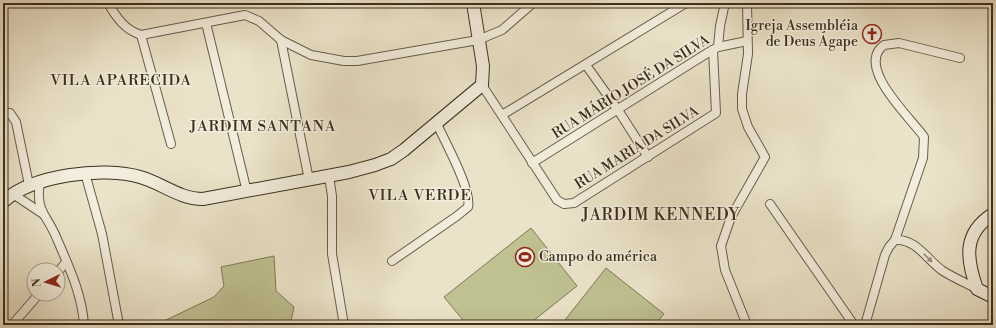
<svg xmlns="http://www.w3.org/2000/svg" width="996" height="328" font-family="'Libre Bodoni',serif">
<rect width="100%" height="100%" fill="#ebe3c9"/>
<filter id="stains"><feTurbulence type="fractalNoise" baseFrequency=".005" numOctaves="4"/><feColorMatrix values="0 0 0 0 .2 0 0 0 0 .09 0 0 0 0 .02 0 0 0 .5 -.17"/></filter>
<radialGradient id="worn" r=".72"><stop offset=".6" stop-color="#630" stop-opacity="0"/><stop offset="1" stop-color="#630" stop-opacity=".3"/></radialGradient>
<!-- green -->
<g fill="#bfc191" stroke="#7e7858">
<polygon points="531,228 577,286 528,325 467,325 444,297"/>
<polygon points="274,256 276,291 294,307 290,325 165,325 164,321 214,297 224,286 221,267"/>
<polygon points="606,268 664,314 655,325 561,325"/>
</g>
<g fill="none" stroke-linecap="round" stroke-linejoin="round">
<!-- street casing -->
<g stroke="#685c4a" stroke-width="10">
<g id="street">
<path d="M108,3C116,17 125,30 141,35L245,15L259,21L281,40L311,55L344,61H357L478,40L502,30L533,3"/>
<polyline points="747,3 748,54 742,94 742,109 748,127 765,157 731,217 721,246 725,270 747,325"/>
<polyline points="206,23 247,192"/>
<polyline points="141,35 171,144"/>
<polyline points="281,40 309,180"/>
<polyline points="718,47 720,26 725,3"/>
<polyline points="586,65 618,110 648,157"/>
<polyline points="482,85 557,200 564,204 574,203 716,113 713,50"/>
<polyline points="3,114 10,113 16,122 29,185"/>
<polyline points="502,115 686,3"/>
<polyline points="532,163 709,52 718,47 747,41"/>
<polyline points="85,173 102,234 119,325"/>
<polyline points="329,176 332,196 332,254 344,325"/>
<path d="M40,182C35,212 47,214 57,239C69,267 82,294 84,325"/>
<polyline points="13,194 43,214"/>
<polyline points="770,204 854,325"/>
<path d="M895,240L923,158L924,137C913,120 854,67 884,45L899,43L960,58"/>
<path d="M392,261L457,216L468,207C472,190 445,142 437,124"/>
<polyline points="58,272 66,262"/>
<polyline points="12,325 39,294"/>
<path d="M865,325L885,255L889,247L895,240C916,238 928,261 943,271C954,278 966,283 977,289"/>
</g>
</g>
<!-- secondary casing -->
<g stroke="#3c2f1f" stroke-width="14">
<g id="secondary">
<path d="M3,202C31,175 104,166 140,177C162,183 179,199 203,199L349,172L375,165L391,159L404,150L482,85L483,66L473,3"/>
<path d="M993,214C963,233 966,258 977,289L993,297"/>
</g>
</g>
<!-- street -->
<use href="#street" stroke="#f2eddc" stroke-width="8"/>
<!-- secondary -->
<use href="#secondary" stroke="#f2eddc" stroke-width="12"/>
</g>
<!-- one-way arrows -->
<defs><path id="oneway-solid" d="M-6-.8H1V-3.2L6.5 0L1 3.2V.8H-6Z"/></defs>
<use fill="#978e7e" href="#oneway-solid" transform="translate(928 258) rotate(44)"/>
<!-- icons -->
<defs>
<g id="church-ring" transform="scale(1)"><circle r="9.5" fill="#f2eddc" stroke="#8f2418" stroke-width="1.5"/><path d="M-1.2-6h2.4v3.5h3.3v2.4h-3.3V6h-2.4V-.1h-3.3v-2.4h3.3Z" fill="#8f2418"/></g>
<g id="stadium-ring" transform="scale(1)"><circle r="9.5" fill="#f2eddc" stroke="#8f2418" stroke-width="1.5"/><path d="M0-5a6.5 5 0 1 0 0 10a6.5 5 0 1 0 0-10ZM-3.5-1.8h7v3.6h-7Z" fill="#8f2418"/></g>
</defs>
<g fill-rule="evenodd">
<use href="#church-ring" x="872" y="34"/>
<use href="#stadium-ring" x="525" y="257"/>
</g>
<g text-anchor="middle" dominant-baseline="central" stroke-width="3" stroke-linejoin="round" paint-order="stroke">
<!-- poi labels -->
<g font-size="14" fill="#3c2f1f" stroke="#f2eddc" text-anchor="end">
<text x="858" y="26">Igreja Assembléia<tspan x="858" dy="16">de Deus Ágape</tspan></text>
<text x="539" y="257" text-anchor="start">Campo do américa</text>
</g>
<!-- street labels -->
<g font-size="14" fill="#3c2f1f" stroke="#f2eddc">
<text transform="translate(631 87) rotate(-32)">RUA MÁRIO JOSÉ DA SILVA</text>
<text transform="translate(637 148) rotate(-32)">RUA MARIA DA SILVA</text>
</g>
<!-- neighbourhood labels -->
<g font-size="15" letter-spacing="1" fill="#3c2f1f" stroke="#f2eddc">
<text x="121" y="80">VILA APARECIDA</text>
<text x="263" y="126">JARDIM SANTANA</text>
<text x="420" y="195">VILA VERDE</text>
</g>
<!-- quarter labels -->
<g font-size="16" letter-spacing="1" fill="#3c2f1f" stroke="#f2eddc">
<text x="661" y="215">JARDIM KENNEDY</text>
</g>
</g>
<!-- margin -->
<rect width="996" height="328" fill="none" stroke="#ebe3c9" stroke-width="16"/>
<rect x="4" y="4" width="988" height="320" fill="none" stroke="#3c2f1f" stroke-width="2"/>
<rect x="8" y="8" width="980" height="312" fill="none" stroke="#3c2f1f"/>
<!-- north arrow -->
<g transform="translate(46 282) rotate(265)"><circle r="19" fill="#f2eddc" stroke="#a9a190"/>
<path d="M0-3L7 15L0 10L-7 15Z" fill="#8f2418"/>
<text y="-6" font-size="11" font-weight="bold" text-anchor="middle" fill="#3c2f1f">N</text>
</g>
<rect width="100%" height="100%" filter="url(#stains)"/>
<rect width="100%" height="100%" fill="url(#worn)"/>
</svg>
